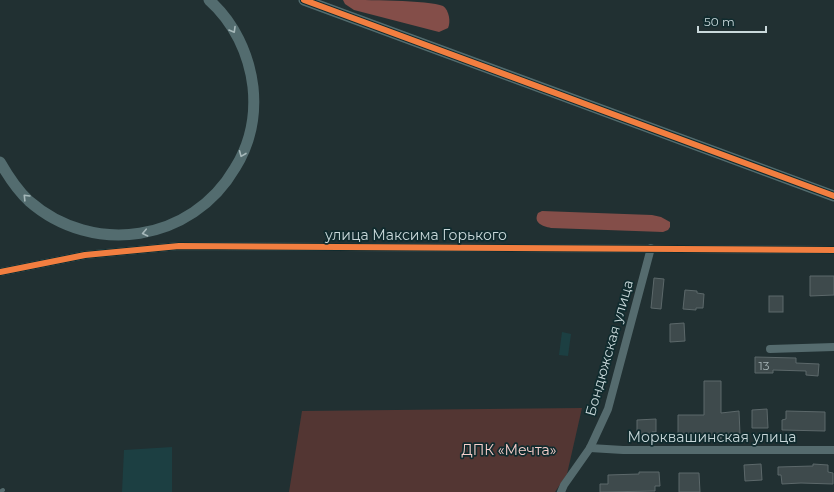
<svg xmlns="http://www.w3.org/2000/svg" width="834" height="492" font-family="Montserrat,sans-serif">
<rect width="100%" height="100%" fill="#213032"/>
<!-- built -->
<g fill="#1c3f42">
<polygon points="562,332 571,334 568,356 559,355"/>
<polygon points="172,447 172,492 122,492 124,450"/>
</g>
<!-- green -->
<polygon fill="#533633" points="582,408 567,474 555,492 289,492 302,411"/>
<!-- forest -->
<g fill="#844e49">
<path d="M343,0C362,0 429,0 443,6C449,10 451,22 448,28L439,32L354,10L345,4Z"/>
<path d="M542,211L652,215L661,217L670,222V227L668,230L663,232L551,228C542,226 533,223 538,213Z"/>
</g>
<!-- building -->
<g fill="#3e4a4c" stroke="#5c686a">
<polygon points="810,276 834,276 834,295 810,296"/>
<polygon points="654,278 664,279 661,309 651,308"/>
<polygon points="685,290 697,291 697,293 704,294 703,308 696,308 696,310 683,309"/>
<rect x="769" y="296" width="14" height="16"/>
<polygon points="684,323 685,341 670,342 670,324"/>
<polygon points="755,357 796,358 796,363 819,364 818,376 806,375 806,371 773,370 773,373 755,373"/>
<polygon points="704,381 721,381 721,413 739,411 740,434 721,435 721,440 708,440 708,435 678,434 678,415 704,415"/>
<polygon points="767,409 768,428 752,428 752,410"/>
<polygon points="786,411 825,412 825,431 782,430 782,420 786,419"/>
<polygon points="656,419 656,432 652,432 652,436 637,436 637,420"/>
<polygon points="761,464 762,480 745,481 744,465"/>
<polygon points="813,464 828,465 828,472 833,473 833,484 801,483 782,484 781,475 778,475 778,467 813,466"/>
<polygon points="639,472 659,472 660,486 655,486 655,491 600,492 600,484 608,484 608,475 639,474"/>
<polygon points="679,473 699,473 700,492 679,492"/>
</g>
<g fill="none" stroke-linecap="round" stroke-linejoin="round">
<!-- lane -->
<polyline stroke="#556b6e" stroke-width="4" points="0,492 3,490"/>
<!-- street -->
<g stroke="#556b6e" stroke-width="8">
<polyline points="0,272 85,255 179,246 834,250"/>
<polyline points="770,349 834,347"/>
<polyline points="590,448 623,450 834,450"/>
<polyline points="561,492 564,485 590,448 608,409 651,248"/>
</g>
<!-- secondary -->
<g stroke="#536c6f" stroke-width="11">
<polyline points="304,0 834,196"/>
<path d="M0,162C8,176 17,190 29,201C93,257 192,242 235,168C250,144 256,116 253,87C249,54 234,22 209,0"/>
</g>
<!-- cycleway casing -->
<g stroke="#102b2e" stroke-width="8">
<g id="cycleway">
<polyline points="304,0 834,196"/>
<polyline points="0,272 85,255 179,246 834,250"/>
</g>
</g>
<!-- cycleway -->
<use href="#cycleway" stroke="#f27e40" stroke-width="6"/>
</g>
<!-- one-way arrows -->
<defs><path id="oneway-chevron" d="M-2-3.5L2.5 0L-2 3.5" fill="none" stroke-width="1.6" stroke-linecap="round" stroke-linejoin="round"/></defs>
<g stroke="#a6b8ba">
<use href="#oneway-chevron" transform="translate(233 30) rotate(60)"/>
<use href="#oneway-chevron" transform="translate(242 154) rotate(112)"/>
<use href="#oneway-chevron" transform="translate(26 197) rotate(-134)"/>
<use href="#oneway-chevron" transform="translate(145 233) rotate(168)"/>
</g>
<g text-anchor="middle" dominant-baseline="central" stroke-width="3.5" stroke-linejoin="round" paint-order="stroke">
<!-- number labels -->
<g font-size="12" fill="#a6b4b6">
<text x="764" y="365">13</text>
</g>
<!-- street labels -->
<g font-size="14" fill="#c9d8da" stroke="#102b2e">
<text x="416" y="235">улица Максима Горького</text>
<text transform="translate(609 348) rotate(-74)">Бондюжская улица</text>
<text x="712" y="437">Морквашинская улица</text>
</g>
<!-- park labels -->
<g font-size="14" fill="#f8cfcb" stroke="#102b2e">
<text x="509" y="450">ДПК «Мечта»</text>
</g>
</g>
<!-- scale -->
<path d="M698 26v6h68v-6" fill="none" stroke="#c9d8da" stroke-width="2"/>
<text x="704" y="26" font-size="12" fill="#c9d8da" stroke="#102b2e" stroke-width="3" paint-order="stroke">50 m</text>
</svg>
